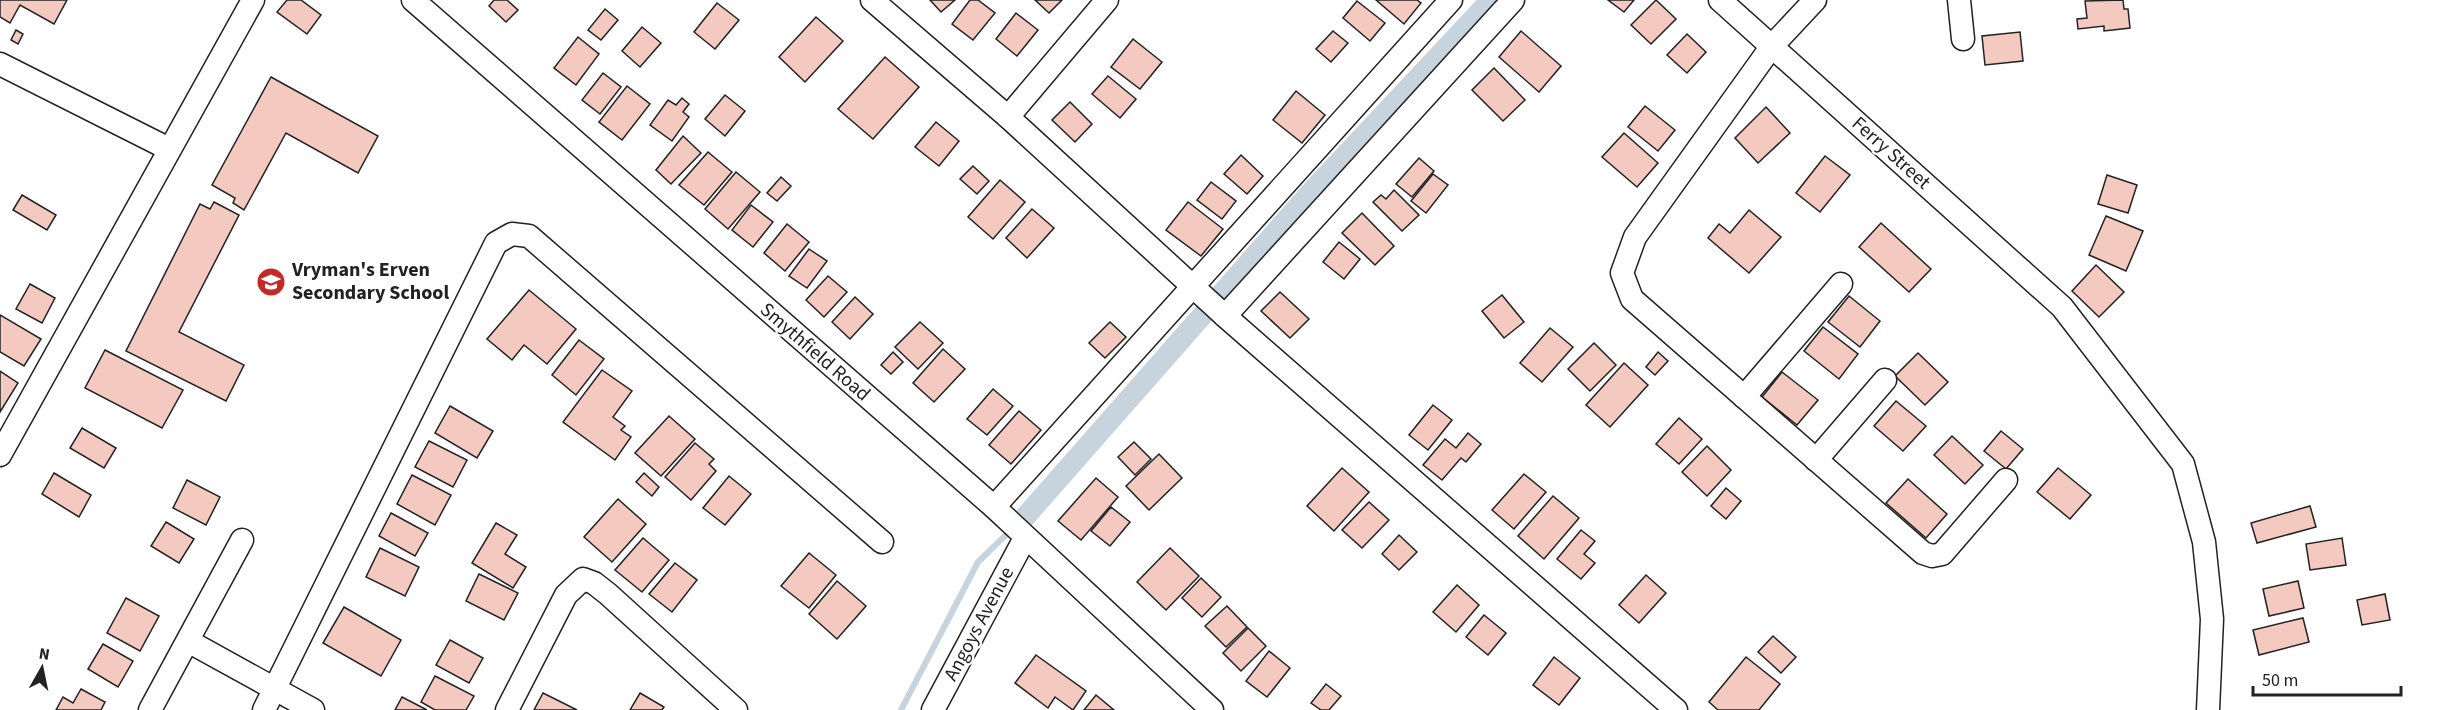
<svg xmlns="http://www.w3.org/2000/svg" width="2457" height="710" font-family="'Source Sans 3',sans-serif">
<rect width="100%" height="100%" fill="#fff"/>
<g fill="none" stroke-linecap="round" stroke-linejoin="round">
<!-- stream -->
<polyline stroke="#c7d3dd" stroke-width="6" points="901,710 978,562 1011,530"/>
<!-- canal -->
<polyline stroke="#c7d3dd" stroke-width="21" points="1025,517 1310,193 1491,0"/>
</g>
<!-- building -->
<g fill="#f3c9c0" stroke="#222" stroke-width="1.5">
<polygon points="0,0 67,0 54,24 20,5 10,23 0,17"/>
<polygon points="287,0 301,0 321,15 307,34 277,12"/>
<polygon points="494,0 507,0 518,10 506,22 489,6"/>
<polygon points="930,0 955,0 941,12"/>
<polygon points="970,0 978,0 995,13 973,40 952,24"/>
<polygon points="1035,0 1062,0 1049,13"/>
<polygon points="1376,0 1417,0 1421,3 1404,24"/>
<polygon points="1608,0 1634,0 1624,12"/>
<polygon points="1656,0 1676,19 1651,44 1631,25"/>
<polygon points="2123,0 2124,9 2128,9 2130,28 2104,31 2104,26 2078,29 2077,19 2087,18 2085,1"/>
<polygon points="1357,1 1385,23 1370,41 1343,18"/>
<polygon points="717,3 739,20 715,49 694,32"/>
<polygon points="605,9 618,20 601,40 588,30"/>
<polygon points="1016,13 1038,30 1017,56 996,39"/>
<polygon points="816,17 843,41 805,82 779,57"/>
<polygon points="642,27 661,43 640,67 622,51"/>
<polygon points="16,30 23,34 18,44 11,40"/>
<polygon points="1333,31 1348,43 1331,62 1316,49"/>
<polygon points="1521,31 1561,66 1539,92 1499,57"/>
<polygon points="2020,32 2023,61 1985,65 1982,36"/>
<polygon points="1687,34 1706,52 1687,73 1667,55"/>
<polygon points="578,37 599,54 576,85 554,68"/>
<polygon points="1133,39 1162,62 1140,89 1111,67"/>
<polygon points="885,57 919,87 873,139 838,109"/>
<polygon points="1494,68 1525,100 1503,121 1472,90"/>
<polygon points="603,73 621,87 600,114 582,100"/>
<polygon points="1108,76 1136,99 1120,118 1092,94"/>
<polygon points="271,77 378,136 358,173 286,133 244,210 233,203 235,198 212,185"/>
<polygon points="627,86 650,104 622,140 599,122"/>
<polygon points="1296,91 1325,115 1302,143 1273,120"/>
<polygon points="725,95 745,111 725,136 705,119"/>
<polygon points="682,98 689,104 683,112 689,117 672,141 650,125 668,100 676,105"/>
<polygon points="1070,102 1092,124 1075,142 1052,120"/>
<polygon points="1645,106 1675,130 1658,151 1628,127"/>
<polygon points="1766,107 1790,133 1758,163 1735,138"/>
<polygon points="936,122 959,141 939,166 915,147"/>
<polygon points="1624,133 1658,163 1637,187 1602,157"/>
<polygon points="683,136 701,153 671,184 656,170"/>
<polygon points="708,152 732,172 704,205 679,185"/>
<polygon points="1241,155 1263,176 1247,194 1224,174"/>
<polygon points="1825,156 1850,175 1820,212 1796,193"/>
<polygon points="1419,158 1434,171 1412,197 1396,184"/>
<polygon points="973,166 989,181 977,194 960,179"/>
<polygon points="736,172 760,192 728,229 705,209"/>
<polygon points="1433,174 1448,185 1426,213 1411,201"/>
<polygon points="2107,175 2137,185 2128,213 2098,204"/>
<polygon points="781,177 791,186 777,201 767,193"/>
<polygon points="1000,180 1025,202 993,239 968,217"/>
<polygon points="1211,182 1236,201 1222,219 1197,200"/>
<polygon points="1394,190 1419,215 1402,231 1373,202 1381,195 1386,199"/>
<polygon points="22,195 56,215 47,230 13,210"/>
<polygon points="214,202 239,215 179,332 244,365 226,401 126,351 200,204 210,209"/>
<polygon points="1188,202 1223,229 1201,256 1166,230"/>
<polygon points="751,205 773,222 753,247 732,230"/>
<polygon points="1032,209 1054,228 1027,258 1006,238"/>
<polygon points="1749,210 1781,237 1749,273 1708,238 1719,224 1730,233"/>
<polygon points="1362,213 1394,246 1375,265 1342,233"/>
<polygon points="2106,216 2143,231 2126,271 2089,255"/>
<polygon points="1881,223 1931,269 1909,292 1859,247"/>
<polygon points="787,224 809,242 785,271 764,253"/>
<polygon points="1339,242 1360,259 1344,279 1323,262"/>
<polygon points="809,249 827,261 807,288 789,276"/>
<polygon points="2096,265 2124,292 2099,317 2072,291"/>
<polygon points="828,276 847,292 824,317 806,300"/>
<polygon points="30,284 55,298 42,323 16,309"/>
<polygon points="529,290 576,329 547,364 524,345 512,360 487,339"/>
<polygon points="1280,292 1309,319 1290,338 1261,311"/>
<polygon points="1502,295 1524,322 1504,338 1482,311"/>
<polygon points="1849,296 1880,321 1860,347 1828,322"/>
<polygon points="855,297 873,314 850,339 832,322"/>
<polygon points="0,315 41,339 24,366 0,352"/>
<polygon points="920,322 943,343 918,369 895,347"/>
<polygon points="1110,322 1126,337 1105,358 1089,343"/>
<polygon points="1823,327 1858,354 1839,379 1804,351"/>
<polygon points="1550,328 1573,347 1542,382 1520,363"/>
<polygon points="579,340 604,359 576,395 552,375"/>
<polygon points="1594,343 1616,365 1590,391 1568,369"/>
<polygon points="943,349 965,369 934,402 913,383"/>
<polygon points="105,350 183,390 162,428 85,388"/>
<polygon points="893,352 903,362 891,374 881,365"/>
<polygon points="1658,352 1668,361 1655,375 1646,367"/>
<polygon points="1918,353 1948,382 1925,405 1895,376"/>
<polygon points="1624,363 1648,385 1610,427 1586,405"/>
<polygon points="602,370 632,391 613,417 625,426 621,430 631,437 615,460 563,422"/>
<polygon points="0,371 18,383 0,412"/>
<polygon points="1782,372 1818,400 1797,425 1762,397"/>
<polygon points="993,389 1013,406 987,435 967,419"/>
<polygon points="1896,401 1926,426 1903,451 1874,426"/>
<polygon points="1433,405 1452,420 1428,450 1409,435"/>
<polygon points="450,406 493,431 477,458 435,433"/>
<polygon points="1019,411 1041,430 1011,464 989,445"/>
<polygon points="669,416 695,439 661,476 635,453"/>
<polygon points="1679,418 1702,439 1679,464 1656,444"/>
<polygon points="82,428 116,448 104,468 70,448"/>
<polygon points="2001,431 2023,449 2006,469 1984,451"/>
<polygon points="1468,433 1481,444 1466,462 1461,458 1442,480 1423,465 1445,439 1456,448"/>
<polygon points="1952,436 1983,465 1965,484 1934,455"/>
<polygon points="429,441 467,460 453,487 415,467"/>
<polygon points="1134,442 1151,459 1135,475 1118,457"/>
<polygon points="695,443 714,459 709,464 716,471 691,500 665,477"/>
<polygon points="1707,446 1731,470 1707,496 1682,472"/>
<polygon points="1159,454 1182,478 1149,510 1126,486"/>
<polygon points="1342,468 1369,492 1334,531 1307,506"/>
<polygon points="2058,468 2091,495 2070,519 2037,492"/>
<polygon points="54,473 91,495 79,517 42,494"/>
<polygon points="644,473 659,487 652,496 636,482"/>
<polygon points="1524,474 1546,492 1514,529 1492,510"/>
<polygon points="412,475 451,495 435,525 397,504"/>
<polygon points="729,476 751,494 725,525 703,508"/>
<polygon points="1096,478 1118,497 1081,540 1058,521"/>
<polygon points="1908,479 1947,514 1926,538 1886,503"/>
<polygon points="187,480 220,497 206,525 173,508"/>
<polygon points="1726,488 1741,501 1726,519 1711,506"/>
<polygon points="1553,496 1579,518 1544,559 1518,536"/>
<polygon points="618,499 646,524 612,562 584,537"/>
<polygon points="1369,502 1389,520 1362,548 1342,530"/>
<polygon points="2310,506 2316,527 2257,543 2251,523"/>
<polygon points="1111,507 1130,522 1110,546 1091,531"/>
<polygon points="391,513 428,533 415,556 379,536"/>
<polygon points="166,522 194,539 179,563 151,546"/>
<polygon points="496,523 517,535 505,554 526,567 513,588 472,563"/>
<polygon points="1581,530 1595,541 1584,554 1595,563 1581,579 1557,559"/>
<polygon points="1399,535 1417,552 1399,570 1382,554"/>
<polygon points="643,538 669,560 642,592 615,570"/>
<polygon points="2342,538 2346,565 2310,570 2306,544"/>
<polygon points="380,548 419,567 405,596 366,577"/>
<polygon points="1170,548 1199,576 1166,610 1137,582"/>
<polygon points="809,553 836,575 809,608 781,586"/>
<polygon points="675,563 697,580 672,612 649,594"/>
<polygon points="479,574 518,593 504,620 466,601"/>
<polygon points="1646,575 1666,593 1639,623 1619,605"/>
<polygon points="1201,578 1221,597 1202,617 1182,598"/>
<polygon points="837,581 866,606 837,639 809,614"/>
<polygon points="2298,581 2304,608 2269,616 2263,589"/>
<polygon points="1457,585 1479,605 1456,632 1433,612"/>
<polygon points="2385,594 2390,620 2362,625 2357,600"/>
<polygon points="126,598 159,616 140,651 107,633"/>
<polygon points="1227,606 1247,627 1226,647 1205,626"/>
<polygon points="344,607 401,640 381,676 323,643"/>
<polygon points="1484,615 1506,633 1488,655 1466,637"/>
<polygon points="2303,618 2309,642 2259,655 2253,630"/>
<polygon points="1248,628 1266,646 1241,671 1223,653"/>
<polygon points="1773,636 1796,657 1781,673 1758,652"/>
<polygon points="450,640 483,658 469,683 436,665"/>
<polygon points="103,644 133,661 118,687 88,669"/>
<polygon points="1269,651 1290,668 1267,697 1246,681"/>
<polygon points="1036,655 1086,691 1073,710 1055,697 1048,708 1015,683"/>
<polygon points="1554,657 1580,678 1559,705 1533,685"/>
<polygon points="1746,657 1780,684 1759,710 1718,710 1709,702"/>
<polygon points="435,676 474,696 466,710 435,710 421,702"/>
<polygon points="1326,684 1341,696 1329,710 1321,710 1311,703"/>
<polygon points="81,689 105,702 101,710 56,710 63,697 73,703"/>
<polygon points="543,693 577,710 534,710"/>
<polygon points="640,693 664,707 662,710 630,710"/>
<polygon points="1096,695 1114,710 1084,710"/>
<polygon points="402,697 427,710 395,710"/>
</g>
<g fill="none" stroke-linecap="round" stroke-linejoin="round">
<!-- minor casing -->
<g stroke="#222" stroke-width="25">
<g id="minor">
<polyline points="413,0 994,507 1212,710"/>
<polyline points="872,0 1008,117 1225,316 1676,710"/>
<polyline points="1720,0 2062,307 2183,464 2204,542 2212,619 2208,710"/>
<polyline points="1815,0 1772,46 1635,237 1622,273 1632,299 1923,553 1932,556 1942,554 2006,480"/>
<polyline points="1959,0 1963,39"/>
<polyline points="0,64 169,149"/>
<polyline points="1008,117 1107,0"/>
<polyline points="1225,316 1513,0"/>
<polyline points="1744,397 1841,284"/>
<polyline points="0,455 253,0"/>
<polyline points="1816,460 1885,380"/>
<polyline points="994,507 1451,0"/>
<polyline points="188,641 313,710"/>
<polyline points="150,710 242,540"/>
<polyline points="264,710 496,243 512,234 529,236 882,542"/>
<polyline points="507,710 566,595 583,579 594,583 608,594 736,710"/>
<polyline points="933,710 1025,538"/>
</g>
</g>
<!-- minor -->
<use href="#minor" stroke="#fff" stroke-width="22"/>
</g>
<!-- icons -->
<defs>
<g id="school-disc" transform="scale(1.5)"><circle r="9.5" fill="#c62828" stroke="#fff"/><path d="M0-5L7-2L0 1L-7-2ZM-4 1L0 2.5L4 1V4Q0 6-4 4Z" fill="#fff"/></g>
</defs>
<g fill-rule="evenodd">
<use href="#school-disc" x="271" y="282"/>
</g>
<g text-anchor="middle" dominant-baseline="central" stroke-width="4.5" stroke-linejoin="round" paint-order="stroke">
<!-- street labels -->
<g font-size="20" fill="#222" stroke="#fff">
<text transform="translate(1891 153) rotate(42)">Ferry Street</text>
<text transform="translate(815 352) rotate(41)">Smythfield Road</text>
<text transform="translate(979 624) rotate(-62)">Angoys Avenue</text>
</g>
<!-- poi labels -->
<g font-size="20" font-weight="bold" fill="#222" stroke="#fff" text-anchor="start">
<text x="292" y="270">Vryman's Erven<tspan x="292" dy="23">Secondary School</tspan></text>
</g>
</g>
<!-- north arrow -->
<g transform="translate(42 668) rotate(9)" stroke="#ffffff" stroke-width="4.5" paint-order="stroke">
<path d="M0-4.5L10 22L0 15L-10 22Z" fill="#222222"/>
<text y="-9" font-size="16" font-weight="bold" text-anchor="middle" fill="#222222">N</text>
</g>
<!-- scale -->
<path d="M2253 686v9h148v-9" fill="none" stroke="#222222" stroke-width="3"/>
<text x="2262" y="686" font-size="18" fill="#222222" stroke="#ffffff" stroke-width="4.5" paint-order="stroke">50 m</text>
</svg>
